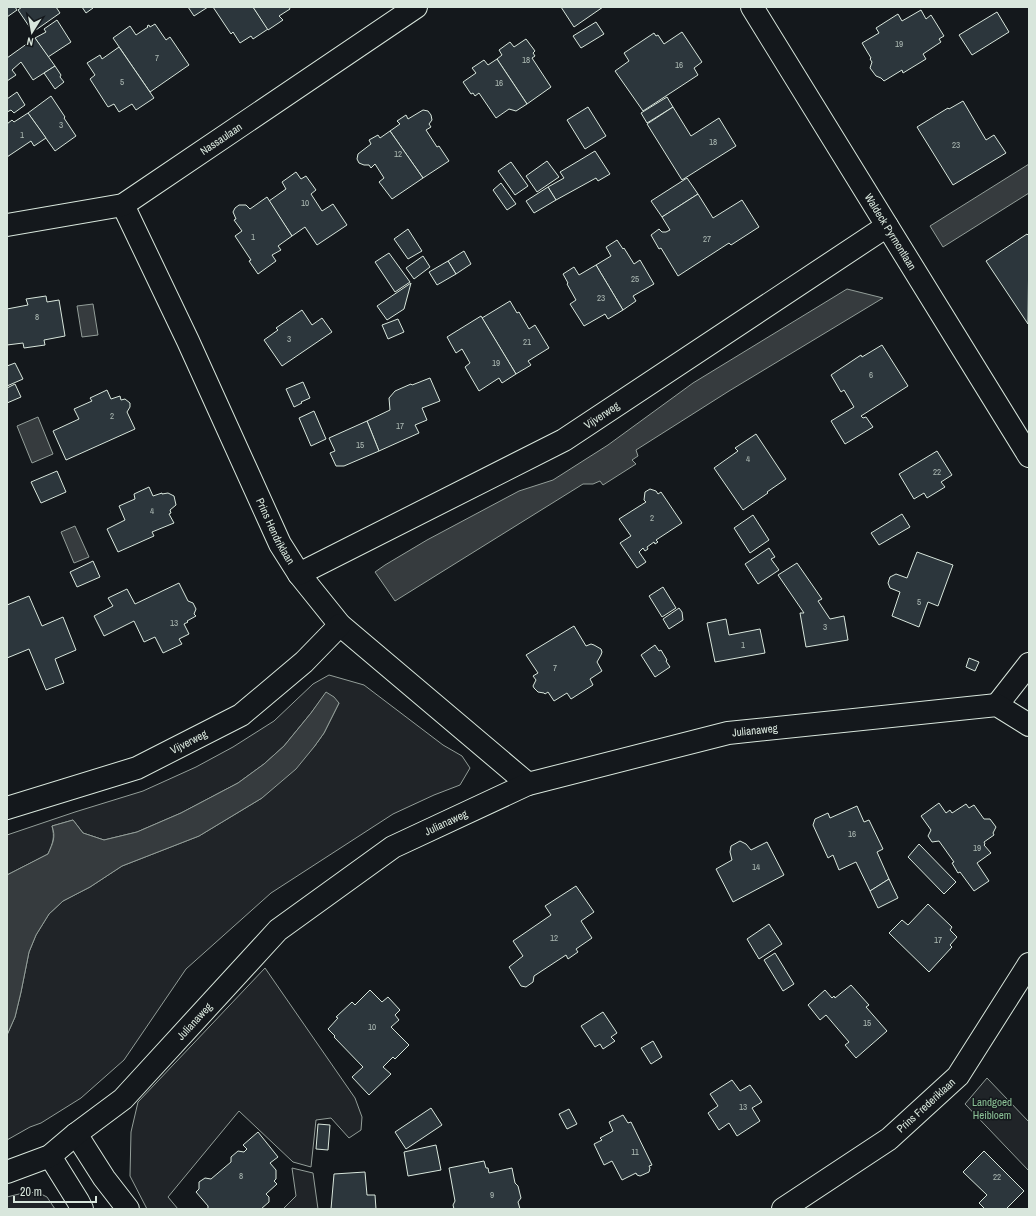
<svg xmlns="http://www.w3.org/2000/svg" width="1036" height="1216" font-family="'Archivo Narrow',sans-serif">
<rect width="100%" height="100%" fill="#14181c"/>
<!-- green -->
<g fill="#202428" stroke="#939e99">
<path d="M329,675L364,685L443,745L462,756L470,768L460,785L434,795L393,814L271,893L186,969L124,1060L81,1098L41,1123L30,1127L7,1140V1035L15,1017L21,992L29,952L36,935L49,914L63,901L90,887L122,866L199,836L262,798L314,747L324,733L339,703L326,693L311,713L284,746L264,764L238,783L181,813L137,832L104,840L83,833L73,820L52,826C55,838 53,842 48,854L7,875V835L75,812L143,791L196,767L233,747L274,721L313,684Z"/>
<polygon points="265,968 355,1098 362,1117 361,1130 349,1138 331,1118 316,1120 311,1167 293,1162 239,1111 168,1197 178,1209 147,1209 130,1176 131,1132 138,1102"/>
<polygon points="987,1078 1029,1122 1029,1171 965,1104"/>
<polygon points="292,1168 313,1173 318,1209 283,1209 296,1196"/>
<polygon points="37,1192 47,1197 55,1209 7,1209 7,1197 19,1194"/>
</g>
<!-- water -->
<g fill="#363b3e" stroke="#939e99">
<polygon points="1029,164 1029,193 943,247 930,226"/>
<polygon points="847,289 883,298 729,391 636,450 638,456 632,460 636,464 603,485 600,481 593,484 583,484 395,601 375,572 385,565 427,540 519,491 553,480 608,445 693,383"/>
<polygon points="93,304 98,335 82,337 77,306"/>
<polygon points="38,417 53,454 32,463 17,426"/>
<polygon points="75,526 89,557 74,563 61,532"/>
<path d="M326,692L334,697L339,703L324,733L314,747L296,769L262,798L199,836L122,866L90,887L63,901L49,914L36,935L29,952L21,992L15,1017L7,1035V875L48,854C53,843 56,837 52,826L73,820L83,833L104,840L137,832L181,813L238,783L264,764L284,746L311,713Z"/>
</g>
<!-- building -->
<g fill="#2c363c" stroke="#d8e6dc">
<polygon points="7,7 15,7 17,10 7,17"/>
<polygon points="22,7 56,7 60,13 33,32 18,10"/>
<polygon points="82,7 92,7 93,8 86,13"/>
<polygon points="188,7 208,7 194,16"/>
<polygon points="213,7 253,7 268,29 253,39 251,36 240,43 233,32 231,34"/>
<polygon points="253,7 289,7 290,9 279,16 283,20 268,30"/>
<polygon points="561,7 603,7 574,27"/>
<polygon points="921,10 926,19 931,15 944,36 939,39 941,42 923,54 926,59 903,73 902,70 884,81 881,78 876,76 870,68 872,62 870,59 871,58 862,43 879,33 876,28 898,14 902,21"/>
<polygon points="997,12 1009,32 972,55 959,35"/>
<polygon points="57,20 71,42 48,57 35,38 46,32 44,29"/>
<polygon points="596,22 604,34 581,48 573,36"/>
<polygon points="155,24 166,40 170,37 189,65 150,92 113,38 130,26 136,35 148,27 147,26 149,25 150,27"/>
<polygon points="682,32 702,62 694,68 698,75 643,111 615,71 629,61 624,53 654,33 656,36 658,35 664,44"/>
<polygon points="35,38 55,66 33,80 21,62 12,70 16,75 7,81 7,58"/>
<polygon points="526,39 535,51 533,53 535,56 532,58 551,87 527,104 497,59 502,55 499,50 510,42 514,47"/>
<polygon points="119,47 154,98 136,110 132,104 119,112 114,104 108,107 90,79 95,75 87,63 100,55 102,59"/>
<polygon points="497,59 527,104 516,111 509,109 496,118 479,93 475,96 473,93 471,94 463,82 476,73 472,68 484,60 488,65"/>
<polygon points="55,66 61,75 60,77 64,82 55,89 44,73"/>
<polygon points="17,92 25,105 14,113 11,110 7,112 7,99"/>
<polygon points="51,96 65,117 64,118 76,136 55,151 28,113"/>
<polygon points="667,97 673,107 647,123 641,113"/>
<polygon points="963,101 986,140 994,135 1006,153 953,185 917,127 948,108 949,109"/>
<polygon points="588,107 606,136 585,149 567,120"/>
<polygon points="673,107 691,136 719,118 736,146 682,180 647,124"/>
<polygon points="423,110 428,111 431,115 432,120 429,124 431,127 426,130 437,147 439,146 449,161 423,178 390,131 400,124 397,121 406,115 408,119"/>
<polygon points="28,113 46,138 34,146 31,141 7,157 7,124 12,120 14,122"/>
<polygon points="390,131 423,178 392,199 379,182 384,178 375,164 371,168 369,165 364,165 359,163 357,159 358,154 371,144 369,140 378,135 380,138"/>
<polygon points="595,151 610,174 598,181 596,178 556,200 548,187 564,178 560,172"/>
<polygon points="547,161 559,177 537,192 526,176"/>
<polygon points="511,162 528,186 515,195 498,171"/>
<polygon points="296,172 301,179 306,176 316,190 311,194 322,211 333,204 347,225 317,245 305,227 292,236 269,201 286,189 282,182"/>
<polygon points="687,178 698,194 662,217 651,201"/>
<polygon points="501,183 516,204 507,210 493,190"/>
<polygon points="548,187 556,200 534,213 526,201"/>
<polygon points="698,194 713,218 742,200 759,227 731,245 729,243 678,276 661,248 659,249 651,235 659,229 662,232 666,232 670,230 662,217"/>
<polygon points="267,197 292,236 278,246 281,250 272,255 276,261 258,274 249,261 251,260 235,236 242,231 234,220 236,219 233,212 235,208 239,205 246,205 250,209"/>
<polygon points="408,229 422,251 408,259 394,239"/>
<polygon points="1027,234 1029,236 1028,324 986,261"/>
<polygon points="617,240 623,249 624,248 634,264 640,260 654,284 633,296 636,301 623,310 596,265 611,256 606,247"/>
<polygon points="464,251 471,264 456,274 448,261"/>
<polygon points="389,253 410,282 395,292 375,262"/>
<polygon points="423,256 430,267 414,279 406,268"/>
<polygon points="448,261 456,274 437,285 429,272"/>
<polygon points="596,265 623,310 608,319 605,314 584,326 570,304 576,300 567,284 568,283 563,274 574,267 579,275"/>
<polygon points="411,283 404,309 387,320 377,306"/>
<polygon points="46,296 47,302 59,300 65,336 44,340 45,345 24,348 23,343 7,345 7,309 28,305 26,299"/>
<polygon points="510,301 517,313 519,312 529,329 535,325 549,348 528,361 531,365 516,374 482,318"/>
<polygon points="302,310 312,325 322,318 332,332 282,366 264,340 278,330 276,328"/>
<polygon points="481,316 516,374 502,383 499,378 479,391 465,367 470,363 462,349 456,353 447,337"/>
<polygon points="398,319 404,332 388,339 382,325"/>
<polygon points="882,345 908,386 861,416 863,418 866,417 873,427 845,444 831,421 854,407 844,390 841,392 831,375 861,355 862,357"/>
<polygon points="15,363 23,379 7,386 7,366"/>
<polygon points="430,378 440,401 422,408 427,420 415,425 419,433 379,451 367,421 390,410 389,398 395,391 411,384 412,385"/>
<polygon points="303,382 310,398 301,402 302,403 294,407 286,389"/>
<polygon points="15,384 21,397 7,403 7,388"/>
<polygon points="107,390 111,399 120,396 121,400 125,399 130,403 130,407 127,412 135,429 66,460 53,431 79,419 74,409 92,401 90,398"/>
<polygon points="314,411 326,439 311,446 299,418"/>
<polygon points="367,421 379,451 344,466 336,466 330,453 335,451 329,438"/>
<polygon points="756,434 786,479 767,492 768,493 743,510 714,468 738,451 735,448"/>
<polygon points="937,451 952,475 941,482 945,487 927,498 924,493 914,499 899,474"/>
<polygon points="57,471 66,492 41,503 31,482"/>
<polygon points="149,487 153,496 162,493 162,494 168,493 174,496 176,505 170,510 171,513 169,514 174,523 152,532 154,536 118,552 107,529 125,520 119,506 135,499 134,494"/>
<polygon points="650,489 656,491 658,494 661,492 682,523 656,540 658,542 655,544 654,542 647,547 648,549 645,551 643,548 639,552 646,562 637,568 620,543 631,536 619,519 646,502 644,500 645,492"/>
<polygon points="902,514 910,527 879,545 871,533"/>
<polygon points="753,515 769,540 750,553 734,528"/>
<polygon points="769,548 775,557 771,559 779,570 758,584 745,564"/>
<polygon points="917,552 953,565 938,606 928,602 919,627 892,616 900,592 890,588 888,583 890,577 896,574 907,578"/>
<polygon points="93,561 100,577 77,587 70,572"/>
<polygon points="797,563 822,599 818,601 830,619 844,616 848,640 806,647 800,613 804,613 778,575"/>
<polygon points="179,583 188,601 193,603 196,609 194,614 196,616 187,621 188,622 184,624 189,634 179,639 182,644 163,653 155,637 144,642 134,621 104,636 94,616 113,606 108,598 127,589 135,604"/>
<polygon points="663,587 676,608 662,617 649,596"/>
<polygon points="29,596 42,626 63,617 76,650 55,659 64,683 46,690 29,649 7,658 7,605"/>
<polygon points="679,608 682,612 683,620 669,629 663,619"/>
<polygon points="726,619 729,635 760,629 765,653 715,662 707,623"/>
<polygon points="574,626 586,646 591,644 594,645 601,649 602,652 601,655 597,662 602,671 590,679 593,685 571,699 567,693 554,701 548,692 545,694 544,693 538,692 534,688 533,686 536,680 533,676 538,673 526,655"/>
<polygon points="655,645 659,651 661,650 667,660 666,661 670,667 655,677 641,655"/>
<polygon points="969,658 979,662 975,671 966,667"/>
<polygon points="939,803 946,813 950,810 952,813 966,804 969,808 974,805 984,819 990,819 996,827 993,833 994,835 984,842 985,844 984,845 991,853 977,863 989,881 974,891 960,872 958,873 952,863 954,862 939,841 932,842 928,836 931,830 921,816"/>
<polygon points="857,806 864,822 869,820 883,849 877,852 889,879 870,891 856,862 839,870 833,855 828,858 813,825 815,819 828,813 830,818"/>
<polygon points="740,841 746,844 751,850 767,842 784,875 733,902 716,869 732,860 730,852 731,846"/>
<polygon points="919,844 956,882 944,894 908,857"/>
<polygon points="889,879 898,898 878,908 870,891"/>
<polygon points="576,886 594,912 581,921 592,938 576,949 578,952 568,959 566,955 534,976 533,982 526,987 521,986 509,967 523,956 513,941 551,915 545,906"/>
<polygon points="928,904 952,927 950,930 957,937 950,945 952,947 929,972 889,933 902,920 908,925"/>
<polygon points="769,924 782,944 759,959 747,939"/>
<polygon points="775,953 794,984 783,991 764,960"/>
<polygon points="851,985 869,1005 866,1007 887,1031 856,1058 845,1045 849,1042 826,1015 820,1020 808,1005 825,990 832,998 834,996 835,998"/>
<polygon points="370,990 382,1002 388,997 400,1010 395,1015 399,1020 391,1027 409,1045 395,1059 393,1057 383,1067 391,1074 369,1095 352,1077 363,1067 334,1037 335,1036 328,1029 338,1018 336,1017 352,1002 355,1005"/>
<polygon points="603,1012 617,1033 611,1037 615,1041 603,1049 600,1044 595,1047 581,1026"/>
<polygon points="653,1041 662,1057 651,1064 641,1048"/>
<polygon points="732,1080 740,1091 750,1085 762,1102 752,1108 760,1121 737,1136 729,1123 719,1130 708,1113 718,1106 710,1094"/>
<polygon points="431,1108 442,1125 406,1149 395,1132"/>
<polygon points="569,1109 577,1124 567,1129 559,1114"/>
<polygon points="623,1115 628,1123 631,1122 652,1165 649,1166 650,1168 649,1172 640,1176 637,1175 636,1173 622,1180 612,1161 604,1165 594,1144 602,1140 600,1138 613,1131 609,1122"/>
<polygon points="318,1124 330,1125 328,1150 316,1149"/>
<polygon points="258,1132 278,1157 270,1163 276,1170 276,1179 274,1181 277,1184 266,1194 269,1197 269,1202 261,1209 208,1209 208,1206 196,1192 199,1189 199,1182 205,1178 211,1179 231,1162 231,1157 238,1151 244,1152 247,1149 243,1145"/>
<polygon points="436,1145 441,1170 408,1176 404,1152"/>
<polygon points="984,1151 1024,1191 1006,1209 985,1209 979,1203 987,1195 963,1172"/>
<polygon points="484,1161 486,1168 488,1168 489,1173 512,1168 515,1183 518,1186 521,1198 518,1202 520,1209 454,1209 453,1205 455,1201 449,1168"/>
<polygon points="365,1172 367,1195 375,1195 376,1209 331,1209 334,1174"/>
</g>
<g fill="none" stroke-linecap="round" stroke-linejoin="round">
<!-- street casing -->
<g stroke="#d8e6dc" stroke-width="24">
<g id="street">
<path id="s1" d="M752,7L1029,456"/>
<path id="s2" d="M123,205L188,341L280,544L299,574L340,625L528,784"/>
<path id="s3" d="M7,225L123,205L416,7"/>
<path id="s4" d="M299,574L564,440L887,226"/>
<polyline points="997,705 1029,664"/>
<path id="s5" d="M7,808L137,768L241,715L304,662L340,625"/>
<polyline points="76,1134 104,1178 128,1209"/>
<polyline points="50,1156 78,1201 82,1209"/>
<path id="s6" d="M7,1172L50,1156L76,1134L123,1099L278,930L393,847L528,784L728,733L997,705L1029,725"/>
<path id="s7" d="M783,1209L889,1139L958,1076L1029,964"/>
</g>
</g>
<!-- street -->
<use href="#street" stroke="#14181c" stroke-width="22"/>
</g>
<g text-anchor="middle" dominant-baseline="central" stroke-width="3" stroke-linejoin="round" paint-order="stroke">
<!-- number labels -->
<g font-size="9" fill="#adbab4">
<text x="899" y="44">19</text>
<text x="157" y="58">7</text>
<text x="526" y="60">18</text>
<text x="679" y="65">16</text>
<text x="122" y="82">5</text>
<text x="499" y="83">16</text>
<text x="61" y="125">3</text>
<text x="22" y="135">1</text>
<text x="713" y="142">18</text>
<text x="956" y="145">23</text>
<text x="398" y="154">12</text>
<text x="305" y="203">10</text>
<text x="253" y="237">1</text>
<text x="707" y="239">27</text>
<text x="635" y="279">25</text>
<text x="601" y="298">23</text>
<text x="37" y="317">8</text>
<text x="289" y="339">3</text>
<text x="527" y="342">21</text>
<text x="496" y="363">19</text>
<text x="871" y="375">6</text>
<text x="112" y="416">2</text>
<text x="400" y="426">17</text>
<text x="360" y="445">15</text>
<text x="748" y="459">4</text>
<text x="937" y="472">22</text>
<text x="152" y="511">4</text>
<text x="652" y="518">2</text>
<text x="919" y="602">5</text>
<text x="174" y="623">13</text>
<text x="825" y="627">3</text>
<text x="743" y="645">1</text>
<text x="555" y="668">7</text>
<text x="852" y="834">16</text>
<text x="977" y="848">19</text>
<text x="756" y="867">14</text>
<text x="554" y="938">12</text>
<text x="938" y="940">17</text>
<text x="867" y="1023">15</text>
<text x="372" y="1027">10</text>
<text x="743" y="1107">13</text>
<text x="635" y="1152">11</text>
<text x="241" y="1176">8</text>
<text x="997" y="1177">22</text>
<text x="492" y="1195">9</text>
</g>
<!-- street labels -->
<g font-size="11" fill="#d8e6dc" stroke="#14181c">
<text stroke="none"><textPath href="#s3" startOffset="236">Nassaulaan</textPath></text>
<text stroke="none"><textPath href="#s1" startOffset="264">Waldeck Pyrmontlaan</textPath></text>
<text stroke="none"><textPath href="#s4" startOffset="342">Vijverweg</textPath></text>
<text stroke="none"><textPath href="#s2" startOffset="360">Prins Hendriklaan</textPath></text>
<text stroke="none"><textPath href="#s6" startOffset="892">Julianaweg</textPath></text>
<text stroke="none"><textPath href="#s5" startOffset="194">Vijverweg</textPath></text>
<text stroke="none"><textPath href="#s6" startOffset="568">Julianaweg</textPath></text>
<text stroke="none"><textPath href="#s6" startOffset="244">Julianaweg</textPath></text>
<text stroke="none"><textPath href="#s7" startOffset="177">Prins Frederiklaan</textPath></text>
</g>
<!-- park labels -->
<g font-size="11" fill="#8ac095" stroke="#14181c">
<text x="992" y="1102">Landgoed<tspan x="992" dy="13">Heibloem</tspan></text>
</g>
</g>
<!-- border -->
<rect width="1036" height="1216" fill="none" stroke="#d8e6dc" stroke-width="16"/>
<!-- north arrow -->
<g transform="translate(32 32) rotate(191)" stroke="#14181c" stroke-width="3" paint-order="stroke">
<path d="M0-3L7 15L0 10L-7 15Z" fill="#d8e6dc"/>
<text y="-6" font-size="11" font-weight="bold" text-anchor="middle" fill="#d8e6dc">N</text>
</g>
<!-- scale -->
<path d="M14 1196v6h82v-6" fill="none" stroke="#d8e6dc" stroke-width="2"/>
<text x="20" y="1196" font-size="12" fill="#d8e6dc" stroke="#14181c" stroke-width="3" paint-order="stroke">20 m</text>
</svg>
